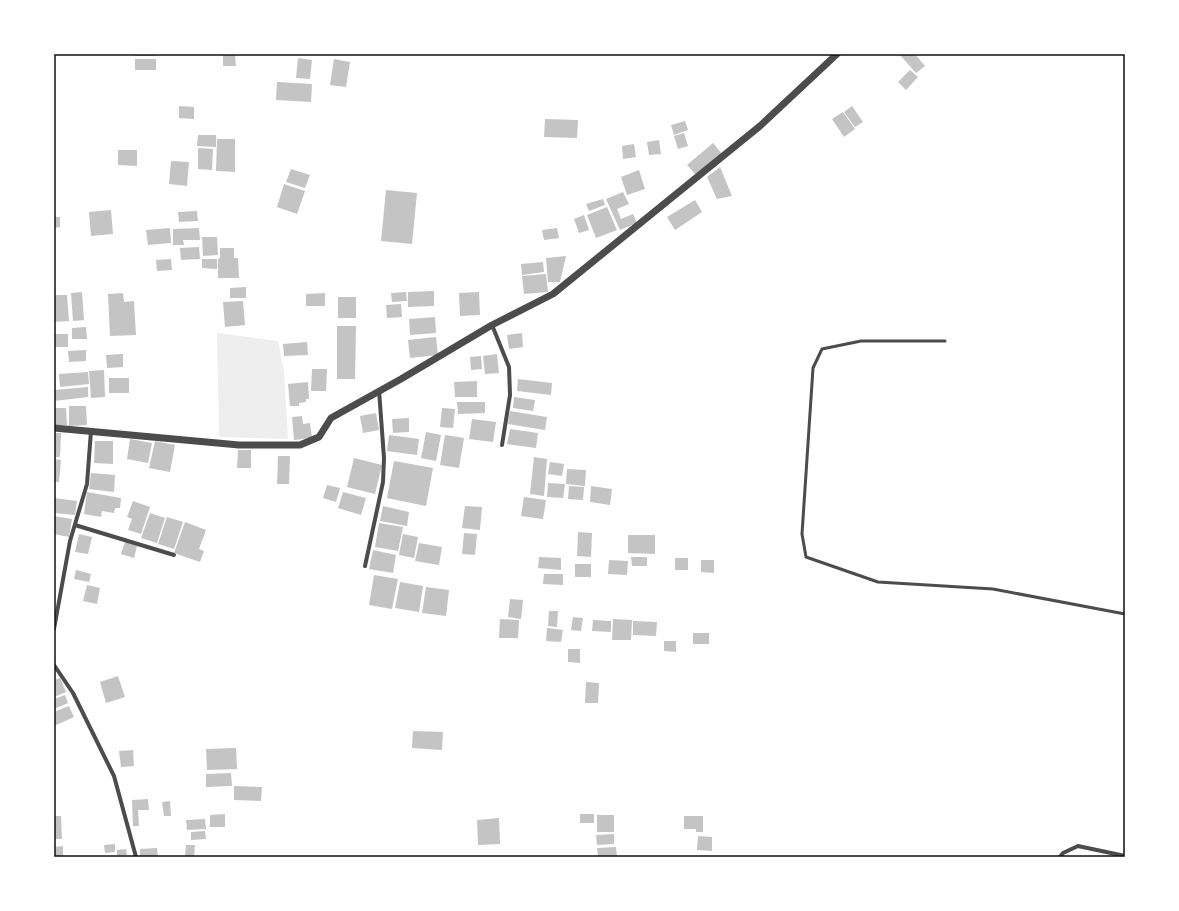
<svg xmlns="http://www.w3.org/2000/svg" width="1179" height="911" font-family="'Asap Condensed',sans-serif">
<rect width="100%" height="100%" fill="#fff"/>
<!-- green -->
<polygon fill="#eee" points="217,333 278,341 284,371 288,439 219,437"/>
<!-- building -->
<g fill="#c4c4c4">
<rect x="135" y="54" width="21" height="2"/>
<polygon points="223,54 235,54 236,66 223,66"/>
<polygon points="899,54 915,54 925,66 916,73"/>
<polygon points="298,58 312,60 310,79 296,78"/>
<rect x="135" y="59" width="21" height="11"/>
<polygon points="334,59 350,62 346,87 330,85"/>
<polygon points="910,70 918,77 906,90 898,82"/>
<polygon points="277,82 312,84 311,102 276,100"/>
<polygon points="179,106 194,107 194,119 179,118"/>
<polygon points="852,106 863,122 855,127 844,112"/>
<polygon points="843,112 855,129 844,137 832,119"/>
<polygon points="545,119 578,120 577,138 544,137"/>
<polygon points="685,121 688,130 674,135 671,125"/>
<polygon points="684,133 688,146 678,149 674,136"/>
<polygon points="198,135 216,135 216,147 197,146"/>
<polygon points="217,139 235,139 235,172 216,171"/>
<polygon points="659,140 661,154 649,155 647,142"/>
<polygon points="713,143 722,154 696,175 687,165"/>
<polygon points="634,144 636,157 623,159 622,146"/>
<polygon points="198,148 213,149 212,170 198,169"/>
<polygon points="118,150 137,150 137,166 118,165"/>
<polygon points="171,161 189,162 187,186 169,184"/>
<polygon points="720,167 732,196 717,199 707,177"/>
<polygon points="291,169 310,175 305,188 286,182"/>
<polygon points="639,170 645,189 627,195 621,177"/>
<polygon points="284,184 305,191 297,214 277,207"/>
<polygon points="386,190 417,193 412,244 381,241"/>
<polygon points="623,192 629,204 617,209 621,219 633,214 637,223 620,230 606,199"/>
<polygon points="603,199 605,205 589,211 586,204"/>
<polygon points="695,200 702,212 675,230 667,217"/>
<polygon points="607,207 617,230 596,238 587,215"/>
<polygon points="111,210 113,234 91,236 89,212"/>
<polygon points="197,211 198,221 179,222 178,212"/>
<polygon points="584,215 589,230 579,233 574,219"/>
<polygon points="54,217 60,217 60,227 54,228"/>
<polygon points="170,228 171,243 148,245 146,230"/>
<polygon points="199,228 200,240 183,240 184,245 173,245 173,229"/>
<polygon points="557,228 559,238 544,240 542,230"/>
<polygon points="202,237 217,237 218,255 203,256"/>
<polygon points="199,247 200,259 181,260 180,248"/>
<polygon points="220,248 234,248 234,258 238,258 239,278 218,278 218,259 220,258"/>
<polygon points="566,256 560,282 548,282 546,258"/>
<polygon points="171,259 172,270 157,271 156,260"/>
<polygon points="202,259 217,259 217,269 202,268"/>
<polygon points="543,262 544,272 522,275 521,264"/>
<polygon points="546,274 548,292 524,294 522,276"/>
<polygon points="246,287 246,298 230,298 230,288"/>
<polygon points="434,291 434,306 408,307 408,292"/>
<polygon points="82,292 84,320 73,321 71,293"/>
<polygon points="406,292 407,301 392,302 391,293"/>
<polygon points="479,292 480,315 460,316 459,293"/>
<polygon points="123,293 124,302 134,301 136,335 110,336 108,294"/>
<polygon points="325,293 325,306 306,306 306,294"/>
<polygon points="54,295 67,295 69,321 54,322"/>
<rect x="338" y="297" width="18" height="21"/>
<polygon points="243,301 245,325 225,327 223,302"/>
<polygon points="401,304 402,317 387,318 386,305"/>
<polygon points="435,317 436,333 410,335 409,319"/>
<polygon points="337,326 356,326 355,379 337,379"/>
<polygon points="86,327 87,339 72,339 72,328"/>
<polygon points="522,333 523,347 509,349 507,335"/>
<rect x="54" y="334" width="14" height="13"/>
<polygon points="436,337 438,355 410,358 408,340"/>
<polygon points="307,342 308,355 284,356 283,344"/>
<polygon points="86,350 86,361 69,362 68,351"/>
<polygon points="123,354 123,367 107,368 106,355"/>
<polygon points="497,354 499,373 485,374 483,356"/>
<polygon points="481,356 482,369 471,370 470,357"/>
<polygon points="312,369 327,369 326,391 311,391"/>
<polygon points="104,370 105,397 91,398 89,371"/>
<polygon points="88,372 89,384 60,387 59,374"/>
<rect x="109" y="378" width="20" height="15"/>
<polygon points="518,379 552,383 551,395 517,391"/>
<polygon points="477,381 477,397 455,397 454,382"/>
<polygon points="308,382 309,399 306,399 306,402 299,403 299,406 290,406 288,384"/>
<polygon points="88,387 88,397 54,401 54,390"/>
<polygon points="514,397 535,400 533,411 513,408"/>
<polygon points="457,402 485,402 485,413 458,414"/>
<polygon points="69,406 86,406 87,425 69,426"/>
<polygon points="54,408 66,408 67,425 54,426"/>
<polygon points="442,408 455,409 453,428 440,427"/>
<polygon points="510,411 547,417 545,430 508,424"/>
<polygon points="376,413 379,430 363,433 360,416"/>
<polygon points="302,416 303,424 310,423 312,438 294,440 292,417"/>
<polygon points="409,418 409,432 393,433 392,419"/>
<polygon points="472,419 496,422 493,442 469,439"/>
<polygon points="510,429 538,433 536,448 507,444"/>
<polygon points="426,432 441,435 436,461 421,458"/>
<polygon points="54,433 61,433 60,457 54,457"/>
<polygon points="389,435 419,439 417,455 387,451"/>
<polygon points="445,435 464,438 459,468 440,465"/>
<polygon points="130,439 152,443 148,463 127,459"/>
<polygon points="95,441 113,441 113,464 94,463"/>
<polygon points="155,441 175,445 170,472 149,468"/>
<polygon points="238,450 251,450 251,468 237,468"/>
<polygon points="278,456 290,456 289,484 277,484"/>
<polygon points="534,457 547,459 544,496 530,494"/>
<polygon points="354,458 382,465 375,494 347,487"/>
<polygon points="54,459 61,460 59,482 54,482"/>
<polygon points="394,461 433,468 426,506 387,498"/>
<polygon points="550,462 564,464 562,476 548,474"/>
<polygon points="567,469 586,470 585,486 566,484"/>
<polygon points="91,473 115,475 114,492 89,489"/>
<polygon points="548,483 565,484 563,498 547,497"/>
<polygon points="327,485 340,488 336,502 323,498"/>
<polygon points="569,486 584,487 583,500 568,499"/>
<polygon points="591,486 612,489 610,505 590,502"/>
<polygon points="87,492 121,498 120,508 115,508 114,513 102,511 101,517 84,514"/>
<polygon points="343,492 366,498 361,515 338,508"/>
<polygon points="524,497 546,500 543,519 521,516"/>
<polygon points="54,498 77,501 75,515 54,513"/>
<polygon points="133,501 150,507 141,534 128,530 132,519 127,517"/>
<polygon points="383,506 409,512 407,526 380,521"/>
<polygon points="465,506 482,507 480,530 462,528"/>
<polygon points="150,513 165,518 157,543 141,538"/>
<polygon points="54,516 72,519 69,537 54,534"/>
<polygon points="167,517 183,522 174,549 158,544"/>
<polygon points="185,522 206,530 199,549 204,551 200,562 174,553"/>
<polygon points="379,523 403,527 398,551 375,547"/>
<polygon points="578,532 592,533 591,557 577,556"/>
<polygon points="464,533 477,534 475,555 462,554"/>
<polygon points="79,534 92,537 88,554 75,552"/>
<polygon points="403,534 418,537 414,558 399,555"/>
<polygon points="628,535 655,535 655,554 628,553"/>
<polygon points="125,542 137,546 134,558 121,554"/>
<polygon points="419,543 442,547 439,565 415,561"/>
<polygon points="373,550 396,555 393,573 369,569"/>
<polygon points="539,557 561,558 561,570 538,568"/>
<polygon points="631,557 647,557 647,566 632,566"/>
<rect x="675" y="558" width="13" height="12"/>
<polygon points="609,560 628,561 627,575 608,574"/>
<polygon points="701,560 714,560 714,573 701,572"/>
<rect x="575" y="564" width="16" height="13"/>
<polygon points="76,570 91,574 89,582 74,579"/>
<polygon points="544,574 563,574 563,585 543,584"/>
<polygon points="374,575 398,579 392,609 369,605"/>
<polygon points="400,582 423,586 419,612 395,608"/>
<polygon points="87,585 100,588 97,604 83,601"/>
<polygon points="426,587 449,590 446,616 422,613"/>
<polygon points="510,599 523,600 521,619 508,617"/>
<polygon points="549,611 558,611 557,627 548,626"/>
<polygon points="573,617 583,618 581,631 571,630"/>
<polygon points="500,619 519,620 518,638 499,638"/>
<polygon points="613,619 632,620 631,640 612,640"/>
<polygon points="593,620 611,621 611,632 592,631"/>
<polygon points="633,621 657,622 656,636 633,635"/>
<polygon points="547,628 563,630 561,642 546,641"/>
<rect x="693" y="633" width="16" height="11"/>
<polygon points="664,641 676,641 676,652 664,651"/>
<polygon points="568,649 580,649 580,663 568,662"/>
<polygon points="118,676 125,697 106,703 100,682"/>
<polygon points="60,678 66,692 54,697 54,680"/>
<polygon points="586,682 599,683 598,703 585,703"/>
<polygon points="65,695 68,703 54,709 54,699"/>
<polygon points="69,706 74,717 54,726 54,712"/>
<polygon points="413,731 443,732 442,750 412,748"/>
<polygon points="236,748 237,769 207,770 206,749"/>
<polygon points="133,750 134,766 121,767 119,751"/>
<polygon points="231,773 232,786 206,787 206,774"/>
<polygon points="234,786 262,787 261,801 234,800"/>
<polygon points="148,799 149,810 138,810 139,826 133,826 132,800"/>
<polygon points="170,801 171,816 164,816 162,802"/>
<polygon points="225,814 225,827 210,827 210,815"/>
<rect x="580" y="814" width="14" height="9"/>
<rect x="597" y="815" width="17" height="17"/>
<polygon points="54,816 61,816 62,839 54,839"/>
<polygon points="684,816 703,816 703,832 696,832 696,829 684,829"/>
<polygon points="499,818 500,844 478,845 477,820"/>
<polygon points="205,819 206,829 187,830 186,820"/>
<polygon points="205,831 206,839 191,840 191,832"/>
<polygon points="614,834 614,844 597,845 596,835"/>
<polygon points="698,836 712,837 712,851 697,850"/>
<polygon points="115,844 115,852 105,853 104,845"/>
<polygon points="186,845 195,845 194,857 185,857"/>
<polygon points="63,846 63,857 54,857 54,847"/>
<polygon points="616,847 617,857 598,857 597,848"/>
<polygon points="157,848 158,857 140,857 140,849"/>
<polygon points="126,849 127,855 117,856 117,850"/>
</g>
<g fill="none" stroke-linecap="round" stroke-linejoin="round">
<!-- service -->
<polyline stroke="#4c4c4c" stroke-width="3" points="945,341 861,341 822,349 813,368 802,534 806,557 878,582 993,589 1125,614"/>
<!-- minor -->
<g stroke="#4c4c4c" stroke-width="4">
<polyline points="492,325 509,367 510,395 502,445"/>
<polyline points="75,525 174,555"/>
<polyline points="365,566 383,482 384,458 379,390"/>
<polyline points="54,629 70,541 87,484 91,431"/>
<polyline points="54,665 73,693 114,776 136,857"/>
<polyline points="1060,857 1063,853 1078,846 1125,856"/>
</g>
<!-- tertiary -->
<polyline stroke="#4c4c4c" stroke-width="7" points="54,428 239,445 300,445 319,437 331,418 401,379 492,325 553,294 760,126 837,54"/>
</g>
<!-- border -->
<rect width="1179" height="911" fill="none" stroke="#ffffff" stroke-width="110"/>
<rect x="55" y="55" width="1069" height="801" fill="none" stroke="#111" stroke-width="1.5"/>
</svg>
